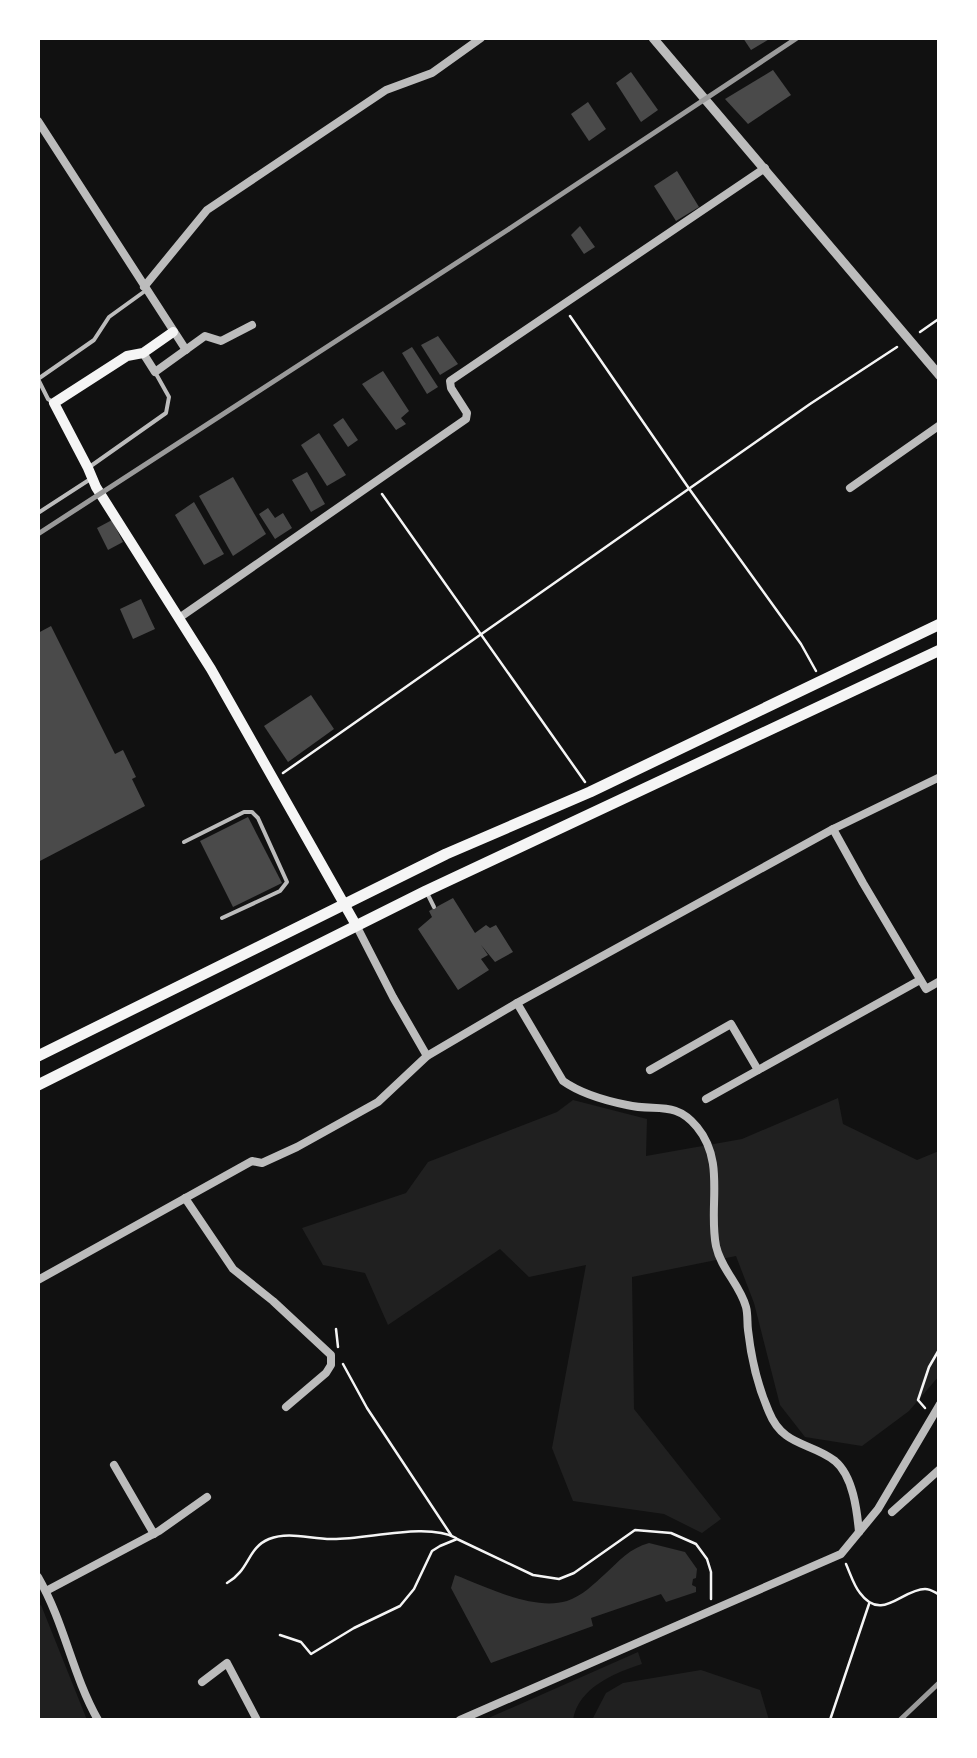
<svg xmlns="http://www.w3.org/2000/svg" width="977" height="1758" font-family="Roboto,sans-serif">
<rect width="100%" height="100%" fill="#111"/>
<!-- green -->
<g fill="#202020">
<polygon points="838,1098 843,1124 917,1160 939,1151 939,1376 909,1411 862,1446 805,1437 780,1405 754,1303 736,1256 632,1277 634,1409 721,1519 702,1533 664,1514 573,1501 552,1448 586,1265 529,1277 500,1249 388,1325 365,1273 323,1265 302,1228 406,1193 428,1162 557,1112 573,1100 647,1119 646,1156 742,1139"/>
<polygon points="41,1605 87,1720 38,1720 38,1607"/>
<path d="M638,1652L642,1664C614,1673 578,1688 573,1720H484Z"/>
<polygon points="701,1670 760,1690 769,1720 592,1720 606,1693 623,1683"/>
</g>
<!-- water -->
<path fill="#333" d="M649,1543L685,1552L697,1569L696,1578L693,1579L692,1585L696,1587V1592L666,1602L661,1594L591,1618L593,1626L491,1663L451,1588L455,1575C487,1587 533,1611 567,1601C582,1596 594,1584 605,1574C619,1561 630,1548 649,1543Z"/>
<!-- building -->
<g fill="#4a4a4a">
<polygon points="743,38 771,38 751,50"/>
<polygon points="773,70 791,95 748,124 725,99"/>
<polygon points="631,72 658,110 641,122 616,83"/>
<polygon points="588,102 606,129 589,141 571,114"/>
<polygon points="677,171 699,207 676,221 654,186"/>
<polygon points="580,226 595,247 584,254 571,235"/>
<polygon points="438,336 458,364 440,375 421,345"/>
<polygon points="412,347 438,387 427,394 402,353"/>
<polygon points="383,371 409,411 401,418 406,424 396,430 362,384"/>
<polygon points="343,418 358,440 348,447 333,425"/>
<polygon points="319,433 346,475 327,486 301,445"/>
<polygon points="307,472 325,504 311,512 292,480"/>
<polygon points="233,477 266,534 233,556 199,496"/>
<polygon points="194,502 224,554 204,565 175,515"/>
<polygon points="268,508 275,518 283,513 292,528 275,539 259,514"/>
<polygon points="112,520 123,542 108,550 97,528"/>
<polygon points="141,599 155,629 133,639 120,609"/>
<polygon points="51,626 115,754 123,750 136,777 132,779 145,806 38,862 38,633"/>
<polygon points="311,695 334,729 288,762 264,726"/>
<polygon points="248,817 282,883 233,907 200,841"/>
<polygon points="453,898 475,933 486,925 490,928 496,925 513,952 495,962 481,945 488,955 481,959 489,970 458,990 418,929 432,917 429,911"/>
</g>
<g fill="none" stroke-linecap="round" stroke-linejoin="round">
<!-- path -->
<g stroke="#f5f5f5" stroke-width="2.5">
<polyline points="570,316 690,490 801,644 816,671"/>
<polyline points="920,332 940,318"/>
<polyline points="382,494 585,782"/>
<polyline points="283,773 810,404 897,347"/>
<polyline points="336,1329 338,1347"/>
<polyline points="343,1364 367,1408 451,1535"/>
<polyline points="925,1408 918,1400 929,1367 940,1348"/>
<path d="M846,1564C850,1573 854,1586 860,1593C882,1623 902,1589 925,1589C931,1589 934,1592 940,1595"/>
<path d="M227,1583C250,1570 247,1548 269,1539C289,1531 310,1539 331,1539C365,1540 427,1522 456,1538"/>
<polyline points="280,1635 301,1642 311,1654 354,1628 400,1606 414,1589 432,1551 440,1546 457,1539 533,1575 559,1579 574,1573 635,1530 671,1533 696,1544 707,1559 711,1572 711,1599"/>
<polyline points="830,1720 869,1604"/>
</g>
<!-- service -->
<g stroke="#bcbcbc" stroke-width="4">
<polyline points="38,379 94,340 109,317 145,291"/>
<polyline points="38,379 48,399 54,403"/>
<polyline points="88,468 166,413 169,397 155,372"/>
<polyline points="38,513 92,478"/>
<polyline points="184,842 244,812 252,812 258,818 287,882 280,891 222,918"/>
<polyline points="428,895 434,907"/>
</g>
<!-- minor -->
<g stroke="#bcbcbc" stroke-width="8">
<polyline points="38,121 186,350"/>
<polyline points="144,287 207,210 386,90 432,73 481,38"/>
<polyline points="143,353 155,372 205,336 221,341 252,325"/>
<polyline points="850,488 940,425"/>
<polyline points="179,618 466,419 467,413 451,388 450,381 765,168"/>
<polyline points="833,829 863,883 926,989 940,981"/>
<polyline points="356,925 393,997 427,1056"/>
<path d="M517,1003L563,1081C580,1093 607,1101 627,1105C656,1112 675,1100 697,1127C726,1162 708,1206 716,1246C721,1269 740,1285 746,1307C748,1314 747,1323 748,1330C751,1357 758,1387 769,1412C783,1447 811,1442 835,1461C853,1476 857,1510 859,1532"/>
<polyline points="650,1070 731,1024 758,1070"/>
<polyline points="706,1099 920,980"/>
<polyline points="185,1198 233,1269 273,1301 331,1355 331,1365 326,1373 286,1407"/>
<polyline points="38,1280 252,1161 262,1163 297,1147 378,1102 427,1056 517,1003 833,829 940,777"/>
<polyline points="114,1465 154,1534"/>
<polyline points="892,1512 940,1469"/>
<path d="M38,1577C65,1624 72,1674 98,1720"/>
<polyline points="46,1591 159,1531 207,1497"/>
<polyline points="202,1682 227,1663 257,1720"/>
<polyline points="460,1720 841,1554 878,1509 940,1404"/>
</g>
<!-- tertiary -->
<polyline stroke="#bcbcbc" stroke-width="9" points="653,38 940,376"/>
<!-- secondary -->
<polyline stroke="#f5f5f5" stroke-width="10" points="173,332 143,353 127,356 54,403 88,468 96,487 211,669 356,925"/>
<!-- trunk -->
<g stroke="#f5f5f5" stroke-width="11">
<polyline points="38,1056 446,854 590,792 940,624"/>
<polyline points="38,1085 426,891 940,650"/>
</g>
<!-- rail -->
<g stroke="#9a9a9a" stroke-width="5">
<polyline points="38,534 509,229 797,38"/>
<polyline points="900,1720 940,1682"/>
</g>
</g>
<!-- border -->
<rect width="977" height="1758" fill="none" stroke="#ffffff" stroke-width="80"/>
</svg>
